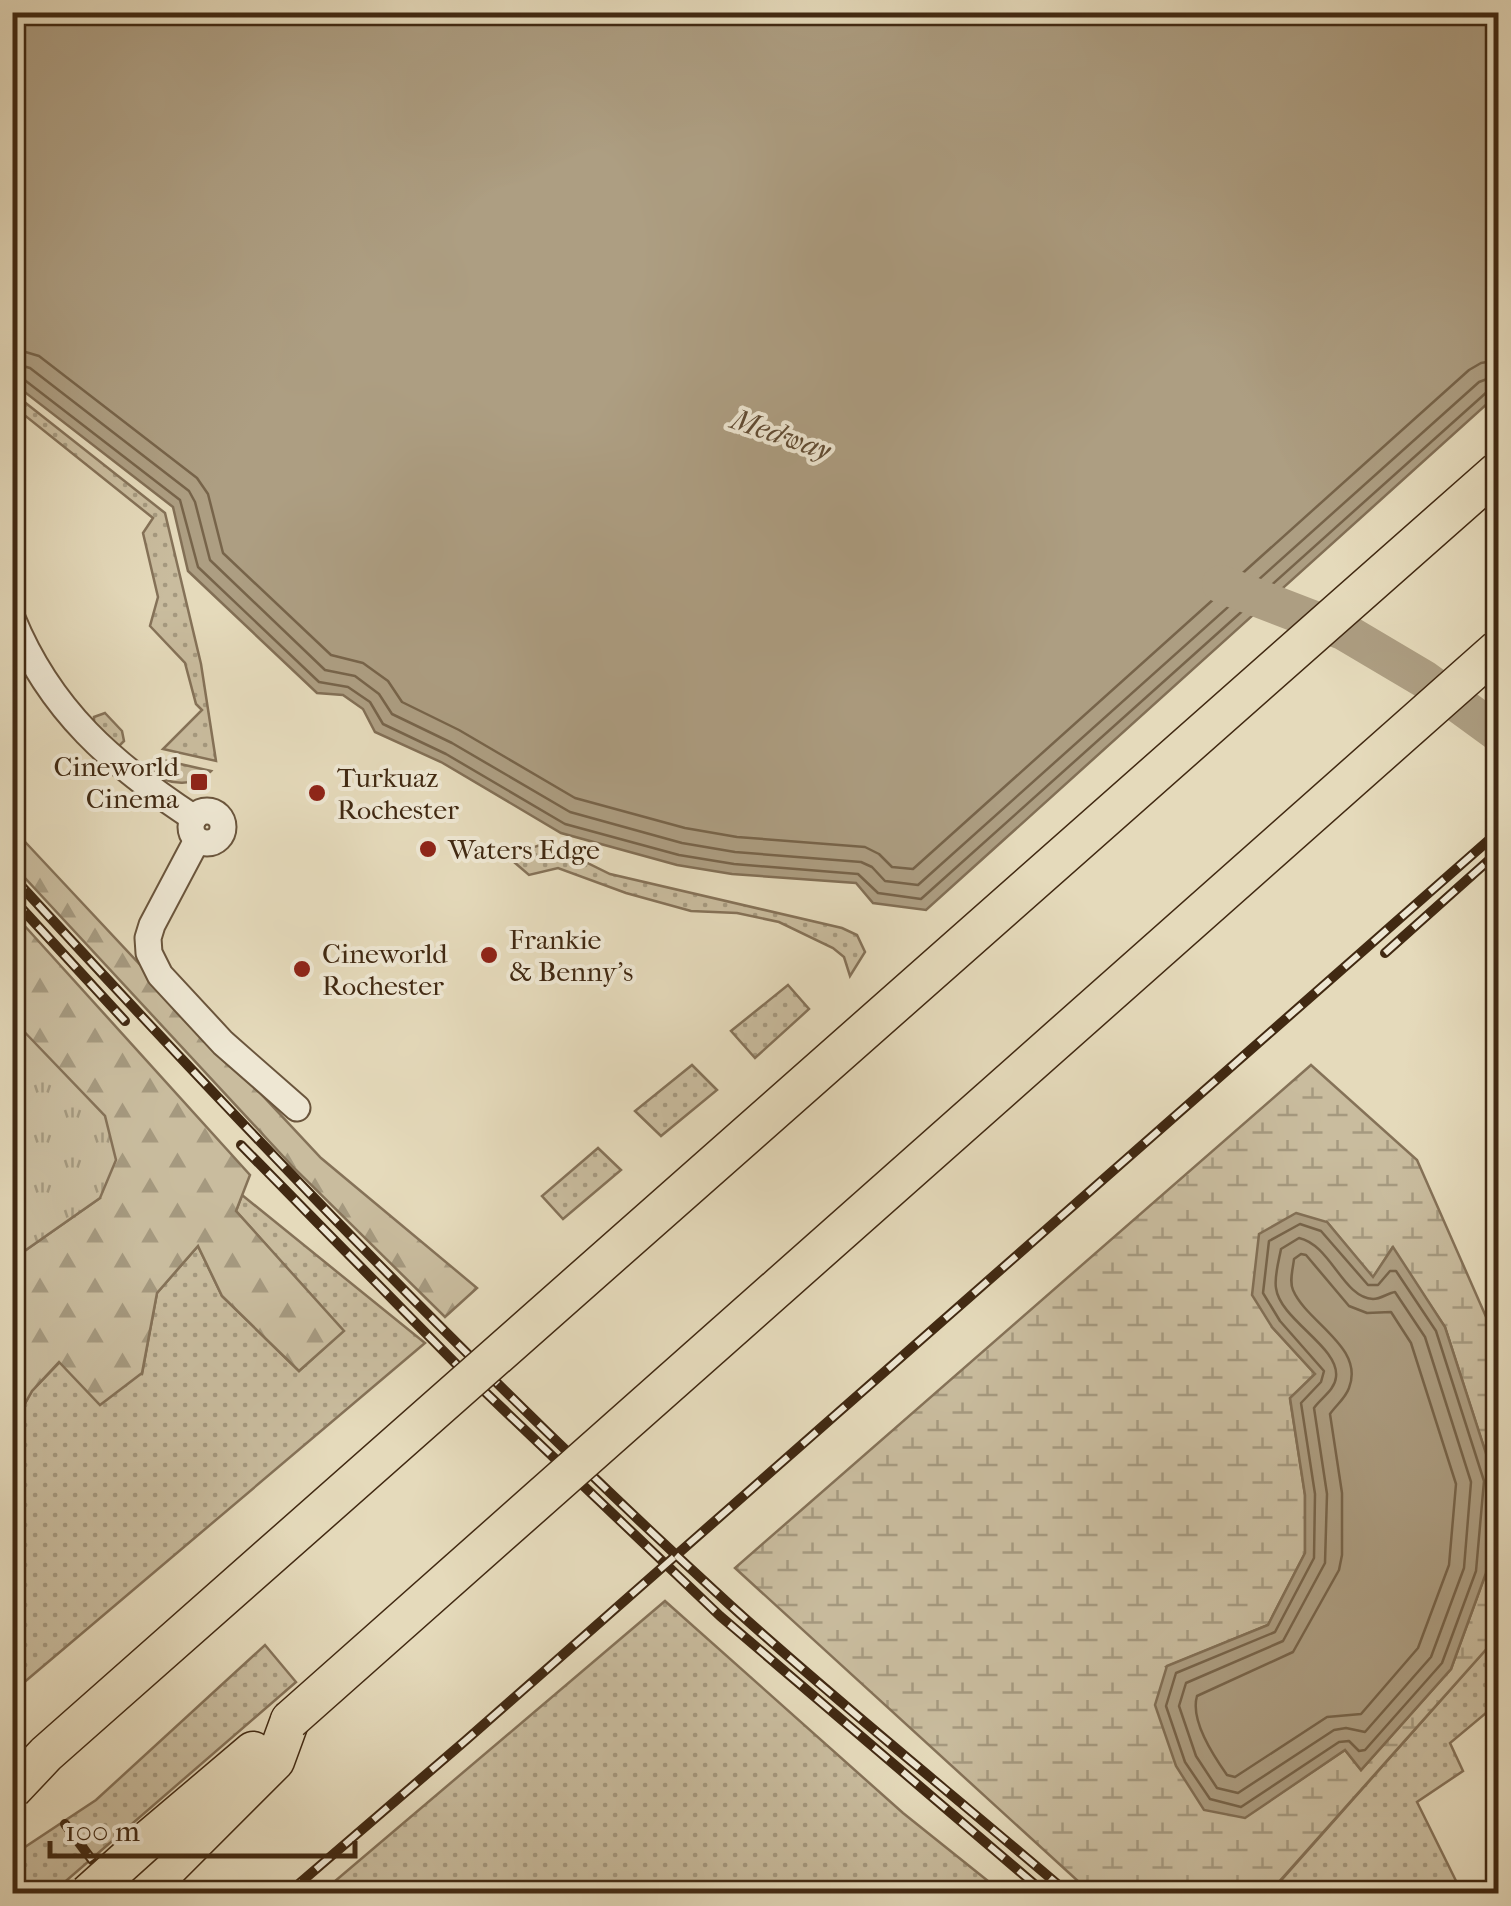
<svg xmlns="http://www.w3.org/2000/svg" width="1511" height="1906" font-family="'IM FELL French Canon',serif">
<defs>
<pattern id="grass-dots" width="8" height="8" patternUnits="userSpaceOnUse" patternTransform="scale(2.5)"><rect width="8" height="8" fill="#c9bc9e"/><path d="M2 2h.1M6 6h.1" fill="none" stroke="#a5997f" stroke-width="1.8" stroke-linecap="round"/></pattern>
<pattern id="forest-firs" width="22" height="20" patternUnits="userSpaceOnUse" patternTransform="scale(2.5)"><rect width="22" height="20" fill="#c9bc9e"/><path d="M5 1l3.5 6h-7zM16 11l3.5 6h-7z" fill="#a5997f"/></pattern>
<pattern id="wetland-marsh" width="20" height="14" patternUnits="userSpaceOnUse" patternTransform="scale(2.5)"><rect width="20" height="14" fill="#c9bc9e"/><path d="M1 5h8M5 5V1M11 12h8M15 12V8" fill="none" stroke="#a5997f"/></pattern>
<pattern id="park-tufts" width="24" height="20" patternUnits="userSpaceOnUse" patternTransform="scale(2.5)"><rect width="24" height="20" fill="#c9bc9e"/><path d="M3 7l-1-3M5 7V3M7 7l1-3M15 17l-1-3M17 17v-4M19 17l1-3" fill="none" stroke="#a5997f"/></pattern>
</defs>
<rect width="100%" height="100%" fill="#e5dabb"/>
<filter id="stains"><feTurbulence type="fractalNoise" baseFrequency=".002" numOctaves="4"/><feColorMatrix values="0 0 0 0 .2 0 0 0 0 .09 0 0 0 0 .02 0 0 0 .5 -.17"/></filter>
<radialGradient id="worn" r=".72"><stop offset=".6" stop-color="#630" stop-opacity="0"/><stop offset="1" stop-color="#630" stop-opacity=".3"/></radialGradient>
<!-- grass -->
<g fill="url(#grass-dots)" stroke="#857258" stroke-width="2.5">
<polygon points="13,393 165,513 201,664 216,761 163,749 202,710 196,704 185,663 150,626 158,597 143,533 153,518 13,406"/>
<polygon points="105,713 122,731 124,741 118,747 94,724 94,717"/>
<path d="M154,758L211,771C196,786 169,787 153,772Z"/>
<polygon points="547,843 610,874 842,928 857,935 865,952 850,976 844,957 833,948 779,922 737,913 691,911 626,893 558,868 529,875 514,862 524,850"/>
<polygon points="788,985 809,1009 755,1058 731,1031"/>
<polygon points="692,1065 717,1090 661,1136 635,1111"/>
<polygon points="598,1148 621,1170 563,1219 542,1196"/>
<polygon points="242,1195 425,1343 15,1690 13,1425 32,1391 60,1362 142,1374 157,1293 198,1246 222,1296 299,1371 343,1331 236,1211"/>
<polygon points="665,1601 903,1813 1003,1893 321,1893"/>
<polygon points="265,1645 296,1682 52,1893 13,1893 13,1855 96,1800"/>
<polygon points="1490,1645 1498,1657 1498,1703 1450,1743 1463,1771 1417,1802 1462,1893 1269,1894"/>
</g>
<!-- forest -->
<g fill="url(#forest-firs)" stroke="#857258" stroke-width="2.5">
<polygon points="13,829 321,1158 477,1288 445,1317 293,1167 13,865"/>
<polygon points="13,913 250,1175 236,1211 344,1331 299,1371 222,1296 198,1246 157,1293 142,1373 100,1405 59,1362 32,1391 13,1425 13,1259 100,1198 13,1021"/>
</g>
<!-- wetland -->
<path fill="url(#wetland-marsh)" stroke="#857258" stroke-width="2.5" fill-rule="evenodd" d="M1311,1065L1417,1160L1498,1344V1630L1490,1645L1269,1893H1091L735,1568ZM1327,1222L1373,1278L1392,1248L1445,1327L1494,1479L1486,1573L1451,1669L1361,1770L1345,1750L1245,1817L1166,1667L1268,1625L1305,1553V1495L1290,1399L1315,1374L1272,1327Z"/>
<!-- park -->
<polygon fill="url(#park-tufts)" stroke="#857258" stroke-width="2.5" points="12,1019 105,1116 116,1160 100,1198 13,1259"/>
<!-- water -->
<g fill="#ad9e82" stroke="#826f55" stroke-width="2.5">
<polygon points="12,13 1498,13 1498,394 926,910 873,903 856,883 732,874 677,865 561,833 441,762 375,732 363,709 343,695 317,693 188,571 173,507 13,383"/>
<polygon points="1296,1213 1327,1222 1373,1277 1393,1247 1445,1327 1494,1478 1486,1573 1451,1669 1361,1770 1345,1750 1245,1818 1204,1810 1176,1766 1155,1705 1167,1666 1268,1625 1305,1553 1305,1495 1290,1398 1315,1374 1272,1327 1252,1295 1259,1234"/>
</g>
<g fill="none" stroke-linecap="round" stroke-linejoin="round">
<!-- shore -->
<g stroke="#77644a" stroke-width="2.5">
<polyline points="12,348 39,356 197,478 208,494 223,553 331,655 363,663 388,681 402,702 459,730 575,798 685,828 737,837 865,847 879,854 892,867 913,869 1469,370 1481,363 1498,360"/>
<polyline points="12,363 30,368 189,491 195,502 210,560 325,670 355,676 379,694 392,714 452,743 570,812 682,843 735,852 861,862 872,867 885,881 918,885 1479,382 1498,375"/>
<polyline points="12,376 22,378 180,500 198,567 319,682 348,687 370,702 383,724 446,754 565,824 679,855 734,864 858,874 878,893 921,899 1488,391 1498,388"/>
<polygon points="1300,1224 1321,1231 1368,1285 1378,1285 1390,1271 1396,1271 1436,1331 1484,1481 1476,1571 1442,1663 1365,1750 1359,1751 1349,1741 1339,1742 1241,1807 1210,1799 1185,1762 1166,1706 1176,1673 1275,1632 1314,1558 1315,1494 1301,1403 1321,1382 1324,1371 1280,1321 1263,1293 1269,1241"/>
<path d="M1299,1238C1331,1245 1343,1298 1373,1299C1381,1299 1388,1293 1395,1292L1425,1337L1471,1482L1464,1568L1431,1657L1365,1732L1346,1728L1334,1730L1238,1793L1217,1788L1196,1756L1179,1706L1186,1683L1283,1641L1325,1563L1327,1494L1314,1408C1321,1398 1335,1390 1336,1377C1340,1347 1280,1320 1276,1288C1274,1277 1279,1260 1281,1249Z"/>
<path d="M1301,1254L1306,1255L1349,1306L1367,1313L1391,1312L1411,1343L1456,1484L1449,1565L1418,1648L1361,1714L1327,1717L1235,1777L1227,1775C1213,1755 1190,1720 1197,1696L1293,1652L1339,1570L1342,1555V1493L1330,1414C1336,1405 1345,1399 1349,1388C1365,1347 1307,1323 1293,1290C1289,1281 1293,1269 1294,1259Z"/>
</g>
<!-- river -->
<polyline stroke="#ad9e82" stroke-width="38" points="1221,584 1343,631 1424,679 1498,733"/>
<!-- minor casing -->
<g stroke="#6a553c" stroke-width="29">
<g id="minor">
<path d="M12,618C50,711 113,765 194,818"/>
<circle cx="207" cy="827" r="16"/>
<polyline points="197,840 152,925 148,938 149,953 160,975 223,1043 297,1108"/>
</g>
</g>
<!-- highway casing -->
<g stroke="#412912" stroke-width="41">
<g id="highway">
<polyline points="148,1840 253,1751"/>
<polyline points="142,1894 275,1761 290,1720"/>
</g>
</g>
<!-- minor -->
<use href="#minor" stroke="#eee7d3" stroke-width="25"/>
<!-- highway -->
<use href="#highway" stroke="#e5dabb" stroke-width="38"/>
<!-- rail casing -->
<g stroke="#412912" stroke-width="10">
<g id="rail">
<path d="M12,876C242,1127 478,1374 729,1604C839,1704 956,1797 1069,1894"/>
<polyline points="12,898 125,1021"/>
<polyline points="1385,953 1497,853"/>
<polyline points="241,1145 461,1369 720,1616 1046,1894"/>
<polyline points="65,1824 92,1860"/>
<polyline points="287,1894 465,1741 1498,832"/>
</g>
</g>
<!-- rail -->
<use href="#rail" stroke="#eee7d3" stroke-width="6" stroke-dasharray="19" stroke-linecap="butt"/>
<!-- highway-bridge casing -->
<g stroke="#412912" stroke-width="41" stroke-linecap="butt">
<g id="highway-bridge">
<polyline points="290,1720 1498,649"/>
<polyline points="12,1790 46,1754 1498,471"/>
<polyline points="88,1894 148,1840"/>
</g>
</g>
<!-- highway-bridge -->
<use href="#highway-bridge" stroke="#e5dabb" stroke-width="38"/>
</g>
<!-- markers -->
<g fill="#8f2418" stroke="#eee7d3" stroke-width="4">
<rect x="189" y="772" width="20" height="20" rx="5"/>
<circle cx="317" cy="793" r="10"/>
<circle cx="428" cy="849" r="10"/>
<circle cx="489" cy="955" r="10"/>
<circle cx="302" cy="969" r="10"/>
</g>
<g text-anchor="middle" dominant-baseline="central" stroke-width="8" stroke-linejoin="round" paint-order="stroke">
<!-- poi labels -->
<g font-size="28" fill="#412912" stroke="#eee7d3" text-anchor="start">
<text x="179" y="766" text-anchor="end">Cineworld<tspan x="179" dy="32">Cinema</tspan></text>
<text x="337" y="777">Turkuaz<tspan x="337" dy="32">Rochester</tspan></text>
<text x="448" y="849">Waters Edge</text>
<text x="509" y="939">Frankie<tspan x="509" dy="32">&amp; Benny's</tspan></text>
<text x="322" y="953">Cineworld<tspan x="322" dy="32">Rochester</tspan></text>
</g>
<!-- water labels -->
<g font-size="30" font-style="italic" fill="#614c34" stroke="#eee7d3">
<text transform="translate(781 435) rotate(19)">Medway</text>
</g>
</g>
<!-- margin -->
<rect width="1511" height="1906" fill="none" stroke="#e5dabb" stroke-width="50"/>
<rect x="15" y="15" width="1481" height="1876" fill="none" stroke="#412912" stroke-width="5"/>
<rect x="25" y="25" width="1461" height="1856" fill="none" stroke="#412912" stroke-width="2.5"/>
<!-- scale -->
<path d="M50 1841v15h305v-15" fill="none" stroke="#412912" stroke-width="5"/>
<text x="65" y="1841" font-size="30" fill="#412912" stroke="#eee7d3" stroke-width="8" paint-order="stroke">100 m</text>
<rect width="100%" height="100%" filter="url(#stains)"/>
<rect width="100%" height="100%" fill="url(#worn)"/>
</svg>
